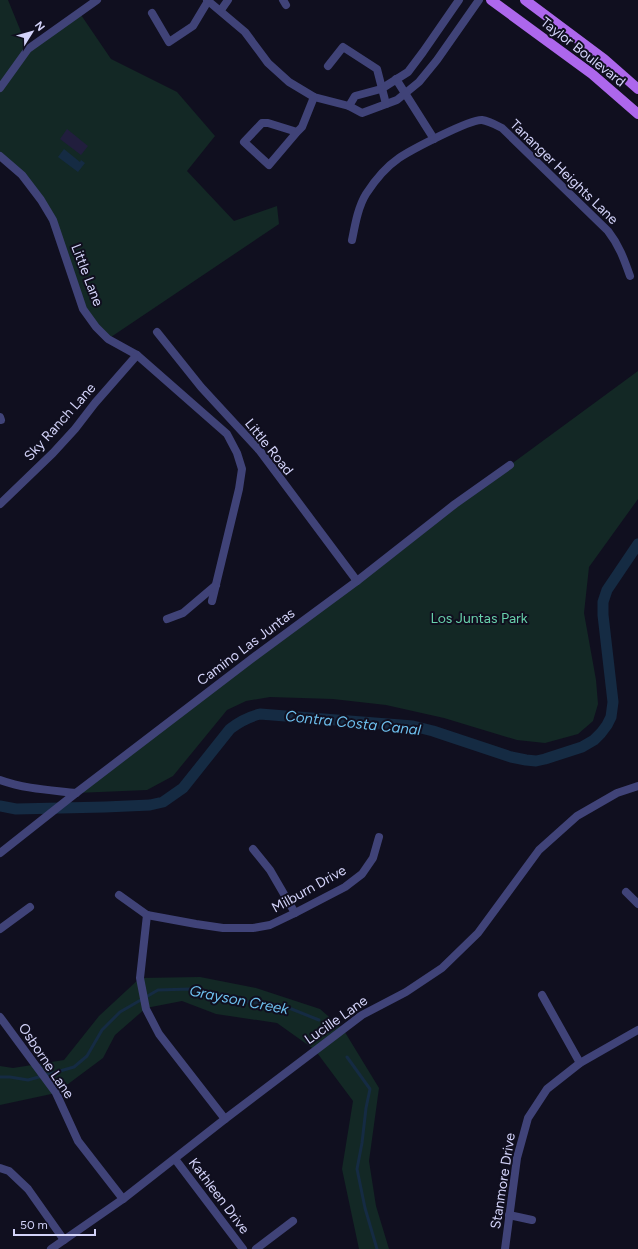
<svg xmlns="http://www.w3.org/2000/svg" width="638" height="1249" font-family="Figtree,sans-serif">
<rect width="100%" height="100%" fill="#100f1f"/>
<!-- green -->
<g fill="#132825">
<polygon points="0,0 8,0 28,49 79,12 111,59 177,92 215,136 187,171 234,221 277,206 279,224 108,339 83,309 41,200 0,156"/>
<polygon points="638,371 638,499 589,567 584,613 596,680 598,704 593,721 578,734 545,743 517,740 444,718 386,705 333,699 270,697 246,701 227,710 173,776 147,790 76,793 510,465"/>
<polygon points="200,977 256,988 320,1009 343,1029 379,1088 369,1161 376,1206 389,1249 359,1249 342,1169 353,1101 315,1050 277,1023 216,1014 182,1001 146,1008 115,1035 103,1058 56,1093 0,1105 0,1066 13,1068 64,1060 99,1016 140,978"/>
</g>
<!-- water -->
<polygon fill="#152b43" points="64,149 80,162 81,160 85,163 78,172 58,157"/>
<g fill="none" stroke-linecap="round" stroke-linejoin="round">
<!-- stream -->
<g stroke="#152b43" stroke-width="3">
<polyline points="347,1057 370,1089 366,1108 362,1143 357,1169 365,1208 377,1249"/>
<polyline points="0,1077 10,1077 28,1080 74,1067 87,1056 102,1030 120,1012 158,990 190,989 241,1001 284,1006 319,1020"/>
</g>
<!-- canal -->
<path stroke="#152b43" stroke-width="11" d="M0,806L16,809L105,807L150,805L163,802L183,788L230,729C240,721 248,717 260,714L413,726L433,731L511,757L526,760L536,761L545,759L582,747L594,740L601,733L607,725L611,717L613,702L603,615V602L607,590L638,544"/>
</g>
<!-- building -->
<polygon fill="#211e3d" points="67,129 88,146 81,155 60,139"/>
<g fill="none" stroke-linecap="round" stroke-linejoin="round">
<!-- minor -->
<g stroke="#404378" stroke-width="8">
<polyline points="207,0 245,32 268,63 289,82 314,97 349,106 362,113 397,100 419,82 437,60 479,0"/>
<polyline points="283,0 286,5"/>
<polyline points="221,10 228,0"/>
<polyline points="152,13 169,42 193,26 208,1"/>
<polyline points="328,66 343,47 377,69 386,104"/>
<polyline points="396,79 434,139"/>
<polyline points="0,88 28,49 97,0"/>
<polyline points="349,106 355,96 381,89 408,72 423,52 459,0"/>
<polyline points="297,132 268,123 262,123 244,142 269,165 297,132 302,127 314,97"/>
<polyline points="0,156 22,175 41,200 53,220 83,309 96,327 108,339 137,355 227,434 237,453 242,469 239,489 212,601"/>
<path d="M352,240C355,225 358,207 366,194C375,180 386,167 399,158C411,150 470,119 482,120C489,121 496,125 502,128L608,231C619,245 624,259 630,276"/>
<polyline points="157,332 201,387 260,451 357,581"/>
<polyline points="0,417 1,420"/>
<polyline points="0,504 53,453 75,429 95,403 137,355"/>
<polyline points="167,619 183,613 216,585"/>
<path d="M0,780C25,789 50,790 76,793"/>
<polyline points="253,849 270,870 295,913"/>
<polyline points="0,853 76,793 254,657 357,581 455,504 510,465"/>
<polyline points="626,892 638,904"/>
<polyline points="119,895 147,915 196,924 223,928 253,928 270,925 295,913 345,887 362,874 373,858 379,837"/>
<polyline points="147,915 140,978 146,1009 159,1034 225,1119"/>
<polyline points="0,929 30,907"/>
<polyline points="542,995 580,1063"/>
<polyline points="0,1017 56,1093 78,1141 123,1199"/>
<polyline points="175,1159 243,1249"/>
<polyline points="0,1168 9,1171 28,1189 64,1240"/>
<polyline points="509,1215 532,1220"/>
<polyline points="256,1249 293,1221"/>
<polyline points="505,1249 517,1158 528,1118 547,1089 580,1063 638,1030"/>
</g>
<!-- tertiary -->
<polyline stroke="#404378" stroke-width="8" points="51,1249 123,1199 225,1119 362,1015 406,992 442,968 478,933 539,850 577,816 617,793 638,786"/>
<!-- primary -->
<g stroke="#ad67ec" stroke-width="10">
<polyline points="491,0 592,74 638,114"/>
<polyline points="525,0 604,59 638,89"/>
</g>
</g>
<g text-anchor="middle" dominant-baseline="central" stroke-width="4" stroke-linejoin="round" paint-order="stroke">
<!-- street labels -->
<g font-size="14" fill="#d3d3f9" stroke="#100f1f">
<text transform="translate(583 52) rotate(38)">Taylor Boulevard</text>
<text transform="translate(564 172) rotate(44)">Tananger Heights Lane</text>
<text transform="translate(87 275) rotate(69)">Little Lane</text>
<text transform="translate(60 422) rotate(-48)">Sky Ranch Lane</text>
<text transform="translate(269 447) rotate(51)">Little Road</text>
<text transform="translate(246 647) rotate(-37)">Camino Las Juntas</text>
<text transform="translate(309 889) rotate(-29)">Milburn Drive</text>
<text transform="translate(336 1020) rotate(-35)">Lucille Lane</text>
<text transform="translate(46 1061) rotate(56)">Osborne Lane</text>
<text transform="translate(503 1181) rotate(-81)">Stanmore Drive</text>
<text transform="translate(219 1196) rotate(53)">Kathleen Drive</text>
</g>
<!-- park labels -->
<g font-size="14" fill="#68d0ab" stroke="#100f1f">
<text x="479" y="618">Los Juntas Park</text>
</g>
<!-- water labels -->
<g font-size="15" font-style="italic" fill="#6dbfed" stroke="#100f1f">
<text transform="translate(353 723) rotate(6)">Contra Costa Canal</text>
<text transform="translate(239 1000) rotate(11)">Grayson Creek</text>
</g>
</g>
<!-- north arrow -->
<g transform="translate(32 32) rotate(53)" stroke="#100f1f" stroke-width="3" paint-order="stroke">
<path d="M0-3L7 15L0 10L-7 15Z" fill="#d3d3f9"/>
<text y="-6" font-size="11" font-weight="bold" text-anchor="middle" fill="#d3d3f9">N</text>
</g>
<!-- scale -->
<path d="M14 1229v6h81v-6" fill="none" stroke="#d3d3f9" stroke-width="2"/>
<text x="20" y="1229" font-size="12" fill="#d3d3f9" stroke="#100f1f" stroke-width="3" paint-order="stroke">50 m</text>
</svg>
